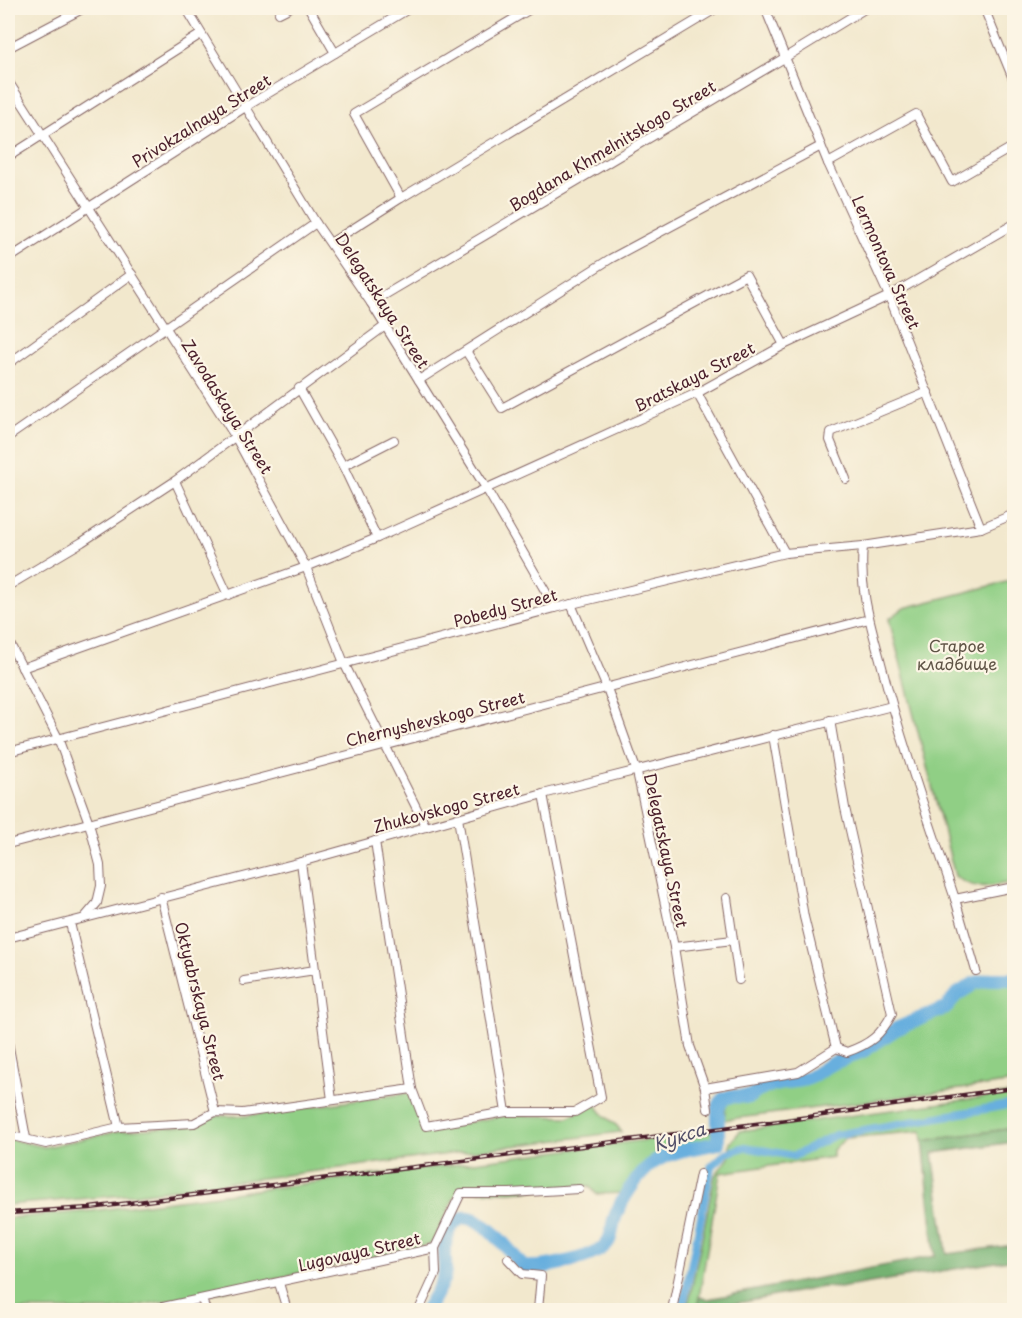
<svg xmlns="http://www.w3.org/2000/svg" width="1022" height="1318" font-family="'Playpen Sans',sans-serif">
<rect width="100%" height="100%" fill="#fcf5e5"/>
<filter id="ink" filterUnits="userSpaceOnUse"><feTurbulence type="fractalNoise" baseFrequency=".0167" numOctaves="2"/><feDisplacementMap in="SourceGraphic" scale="12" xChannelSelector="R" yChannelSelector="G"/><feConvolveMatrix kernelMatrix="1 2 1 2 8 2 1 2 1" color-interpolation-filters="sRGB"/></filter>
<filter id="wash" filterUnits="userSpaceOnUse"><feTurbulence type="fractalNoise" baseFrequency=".008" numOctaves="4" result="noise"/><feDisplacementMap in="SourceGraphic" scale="24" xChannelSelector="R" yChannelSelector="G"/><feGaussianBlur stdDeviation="1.35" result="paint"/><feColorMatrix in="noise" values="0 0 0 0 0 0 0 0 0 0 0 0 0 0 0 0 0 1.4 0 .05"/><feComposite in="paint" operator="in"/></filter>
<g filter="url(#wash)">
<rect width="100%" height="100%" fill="#f2e8cd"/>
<!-- green -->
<g fill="#90cf85" stroke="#6d7758" stroke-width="1.5">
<path d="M1014,580V882C991,886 975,892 955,876L889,619L904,608Z"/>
<polygon points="994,982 1014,982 1014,1082 724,1120 726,1105 730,1099 749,1100 767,1090 810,1082 831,1067 868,1054 898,1031 947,1010 958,998 976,986"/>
<path d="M409,1093L423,1128L433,1129L507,1115L568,1117L596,1104C603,1120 617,1121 621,1132L137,1194L8,1205V1139L45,1147L120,1131L195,1125L216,1116H245Z"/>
<polygon points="1014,1093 1014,1128 923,1141 922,1131 846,1138 833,1150 833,1157 720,1173 698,1304 700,1307 718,1307 717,1310 687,1310 715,1175 729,1158 730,1143 740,1131"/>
<path d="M715,1131L713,1142C663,1154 657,1149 625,1193L596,1194L590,1186L509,1192L462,1191L456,1194L432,1244L428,1245L223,1291L112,1310H8V1218L92,1211Z"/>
</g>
<!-- forest -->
<polygon fill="#74b272" stroke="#5f684e" stroke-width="1.5" points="1014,1128 1014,1142 933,1153 947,1254 1014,1245 1014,1259 840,1288 823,1287 718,1307 700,1307 698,1304 699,1297 708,1299 935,1256 923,1141"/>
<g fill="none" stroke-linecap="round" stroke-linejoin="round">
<!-- canal -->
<polyline stroke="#67afde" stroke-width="8" points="682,1310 711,1167 726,1153 745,1147 794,1156 835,1135 1014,1104"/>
<!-- river -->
<path stroke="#67afde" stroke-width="14" d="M426,1310C432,1300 440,1288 444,1277C447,1265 443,1251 446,1239C463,1186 506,1247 523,1267C541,1269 597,1259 608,1242C612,1236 612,1226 614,1220C620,1201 637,1175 653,1163C671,1150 696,1148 718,1143V1108L723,1099L731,1096L749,1097L764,1087L809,1078L829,1065L865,1050L896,1029L947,1007L956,995L975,983L993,979H1014"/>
</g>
</g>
<g filter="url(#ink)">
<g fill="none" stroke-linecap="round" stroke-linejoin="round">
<!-- minor casing -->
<g stroke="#856564" stroke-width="10">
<g id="minor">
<polyline points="186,8 316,223 371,303 486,488 555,608"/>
<polyline points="309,8 335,53"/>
<polyline points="765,8 828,163 889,296 981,528"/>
<polyline points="984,8 1014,81"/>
<polyline points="279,13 289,8"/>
<polyline points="8,48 84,8"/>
<polyline points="8,81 235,436 306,567 344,663 426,827"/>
<polyline points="8,157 201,34"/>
<polyline points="828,163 916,114 952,182 1014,146"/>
<polyline points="401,198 354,114 532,8"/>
<polyline points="332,242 401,198 717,8"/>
<polyline points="8,259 247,106 410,8"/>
<polyline points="371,303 786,57 866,8"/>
<polyline points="466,351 502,408 746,275 784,345"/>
<polyline points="8,364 132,274"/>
<polyline points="419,380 610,259 821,146"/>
<polyline points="299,388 343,466 377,538"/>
<polyline points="697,393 785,553"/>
<polyline points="8,437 316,223"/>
<polyline points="343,466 394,440"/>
<polyline points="846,479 830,440 831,432 928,392"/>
<polyline points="175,481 228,595"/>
<path d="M863,546C859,588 870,622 881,663C901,742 929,821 955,899L1014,887"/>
<polyline points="8,586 82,542 175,481 385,326"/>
<polyline points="571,604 607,688 637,772 674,947 690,1046 705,1088 708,1109"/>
<polyline points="8,640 58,738 89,823 100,865 101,886 97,903 85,917"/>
<polyline points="22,668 306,567 377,538 697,393 784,345 889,296 1014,224"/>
<polyline points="773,735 804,917 836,1048"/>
<polyline points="8,752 555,608 785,553 863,546 981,528 1014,514"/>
<polyline points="458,818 506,1112"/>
<polyline points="375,841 412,1089 426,1126 506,1112 575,1112 601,1097 543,794"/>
<polyline points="8,844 869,619"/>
<polyline points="301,862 332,1100"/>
<polyline points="161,897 215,1112"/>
<polyline points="727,898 739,980"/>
<polyline points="955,899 976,971"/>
<polyline points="70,923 119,1127"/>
<polyline points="8,938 301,862 543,794 892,706"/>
<polyline points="674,947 733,940"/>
<polyline points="244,981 315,970"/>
<polyline points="8,1042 26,1138"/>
<path d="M705,1088L798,1072L836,1048L847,1052C870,1044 881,1035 892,1014L845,808L830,720"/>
<polyline points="8,1135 46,1144 119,1127 194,1123 215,1112 243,1113 412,1089"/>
<polyline points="508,1259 522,1274 541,1276 538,1310"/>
<polyline points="279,1283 287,1310"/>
<polyline points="202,1300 206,1310"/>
<polyline points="149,1310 435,1248 461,1193 510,1193 579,1189"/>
<polyline points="419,1310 436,1273 435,1248"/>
<polyline points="672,1310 700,1174"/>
</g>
</g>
<!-- minor -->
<use href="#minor" stroke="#fff" stroke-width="8"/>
<!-- rail casing -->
<g stroke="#4a1f2b" stroke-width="4.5">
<polyline id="rail" points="8,1213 90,1208 780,1121 1014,1088"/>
</g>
<!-- rail -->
<use href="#rail" stroke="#fcf5e5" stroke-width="2" stroke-dasharray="7" stroke-linecap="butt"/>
</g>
</g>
<g text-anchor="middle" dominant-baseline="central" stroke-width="4.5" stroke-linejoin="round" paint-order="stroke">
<!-- street labels -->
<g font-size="16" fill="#4a1f2b" stroke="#fcf5e5">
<text transform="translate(201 120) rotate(-32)">Privokzalnaya Street</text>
<text transform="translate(612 145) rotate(-31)">Bogdana Khmelnitskogo Street</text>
<text transform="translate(887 262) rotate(66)">Lermontova Street</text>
<text transform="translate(383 300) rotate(57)">Delegatskaya Street</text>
<text transform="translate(694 376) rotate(-27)">Bratskaya Street</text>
<text transform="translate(228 406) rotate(58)">Zavodaskaya Street</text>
<text transform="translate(505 607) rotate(-15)">Pobedy Street</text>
<text transform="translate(435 718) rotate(-14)">Chernyshevskogo Street</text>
<text transform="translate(446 807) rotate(-15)">Zhukovskogo Street</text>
<text transform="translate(667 850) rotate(78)">Delegatskaya Street</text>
<text transform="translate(201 1001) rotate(76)">Oktyabrskaya Street</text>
<text transform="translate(359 1251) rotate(-13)">Lugovaya Street</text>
</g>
<!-- park labels -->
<g font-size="16" fill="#5f5446" stroke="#fcf5e5">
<text x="957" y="645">Старое<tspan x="957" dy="18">кладбище</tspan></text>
</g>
<!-- water labels -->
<g font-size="18" font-style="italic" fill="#54516a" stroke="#fcf5e5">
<text transform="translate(679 1136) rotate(-19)">Кукса</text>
</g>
</g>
<!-- margin -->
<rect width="1022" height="1318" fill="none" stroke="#fcf5e5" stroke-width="30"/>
</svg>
